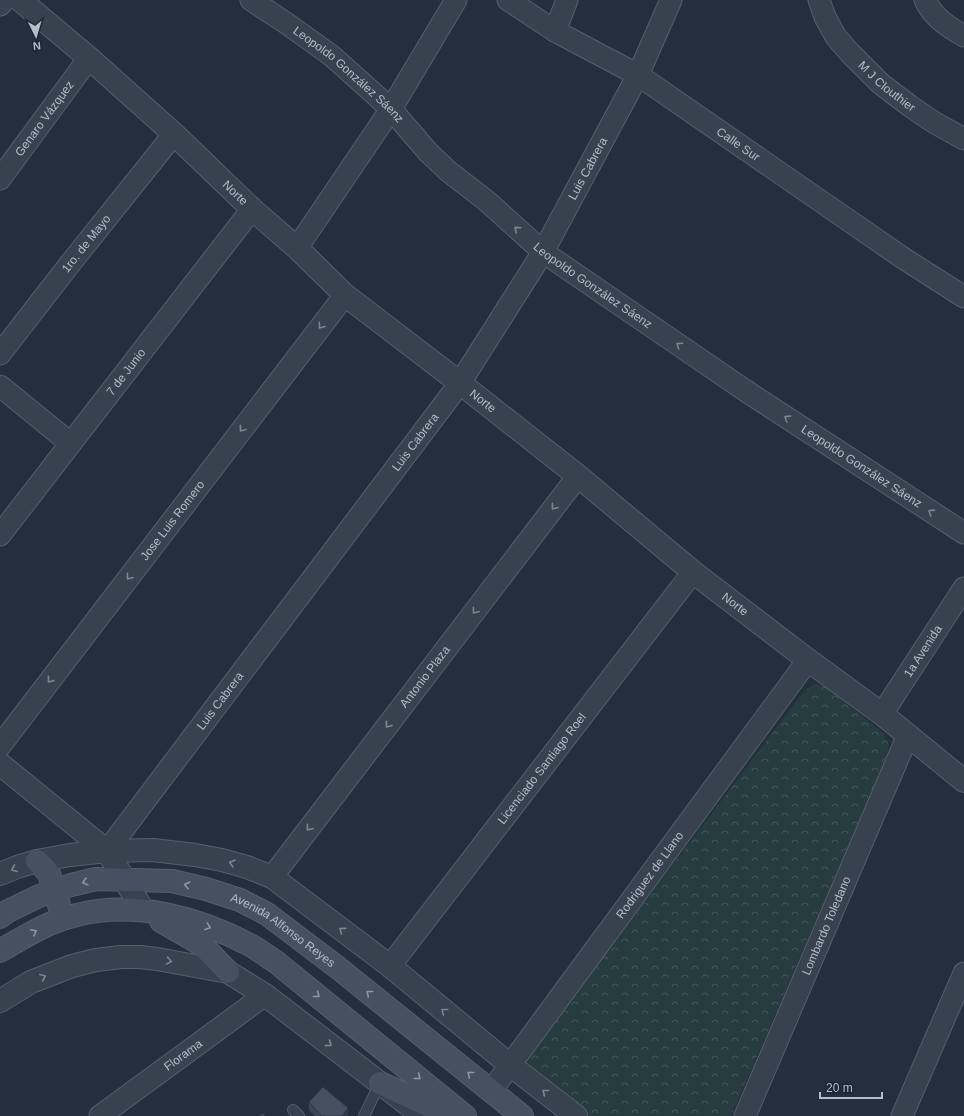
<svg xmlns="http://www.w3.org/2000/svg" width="964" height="1116" font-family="Helvetica,sans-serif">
<defs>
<pattern id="park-crowns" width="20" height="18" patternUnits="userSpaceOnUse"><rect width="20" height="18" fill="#263c3f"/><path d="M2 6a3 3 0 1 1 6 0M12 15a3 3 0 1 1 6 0" fill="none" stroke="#435659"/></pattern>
</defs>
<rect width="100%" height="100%" fill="#242f3e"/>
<!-- park -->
<polygon fill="url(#park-crowns)" points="815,684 826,687 883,733 889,745 887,756 731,1116 582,1116 525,1070 531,1052 805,690"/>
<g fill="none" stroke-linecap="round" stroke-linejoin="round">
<!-- service casing -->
<g stroke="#565f6c" stroke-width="12">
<g id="service">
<polyline points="293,1110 299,1116"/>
<polyline points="364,1116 380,1083"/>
</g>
</g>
<!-- minor casing -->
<g stroke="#565f6c" stroke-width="23">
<g id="minor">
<path id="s1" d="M251,0L286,23L332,56L391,109L428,152L448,171L488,202L543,252L746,391L964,533"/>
<path id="s2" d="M508,0L555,31L638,75L903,258L964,297"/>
<path id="s3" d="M819,0L825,17L836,37L849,52L881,84L910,106L935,123L964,139"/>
<path d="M925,0C933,17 948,27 964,36"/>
<polyline points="0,5 4,0"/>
<polyline points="555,31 567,0"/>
<path id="s4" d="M0,179L89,58"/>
<polyline points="297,248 391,109 456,0"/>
<path id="s5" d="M0,354L73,260L174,134"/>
<polyline points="0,386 70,443"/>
<path id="s6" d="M0,535L252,209"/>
<path id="s7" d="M882,714L964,588"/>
<path id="s8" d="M0,746L345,295"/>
<path id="s9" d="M107,851L460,383L543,252L638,75L671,0"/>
<path id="s10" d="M272,877L578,476"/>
<path id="s11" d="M390,966L693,572"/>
<path id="s12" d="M491,1091L808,660"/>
<path id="s13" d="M100,1116L265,995"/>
<path id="s14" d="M745,1116L908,735"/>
<polyline points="902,1116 964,973"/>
</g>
</g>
<!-- tertiary casing -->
<g stroke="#565f6c" stroke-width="24">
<g id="tertiary">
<path id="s15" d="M20,0L89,58L174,134L252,209L297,248L345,295L460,383L578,476L693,572L808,660L882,714L964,781"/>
<polyline points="0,764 107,851 143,910"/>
<polyline points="0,874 17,867 37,861 70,855 107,851 153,850 195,855 222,860 247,867 272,877 390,966 510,1065 576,1116"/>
<polyline points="0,1001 31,982 72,966 96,960 121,957 140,957 157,959 228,972 265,995 423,1116"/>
</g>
</g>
<!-- secondary casing -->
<g stroke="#565f6c" stroke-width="24">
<g id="secondary">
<polyline points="37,861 46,870 49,874 59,905"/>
<path id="s16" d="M0,917L8,911L39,896L71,885L96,879L172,881L206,889L240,900L267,914L337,967L522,1116"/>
<polyline points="161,921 194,940 204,947 228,972"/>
<path d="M0,951C24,937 49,921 77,915C135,900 199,918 250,945C259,950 267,956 276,962L465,1116"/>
<polyline points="380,1083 451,1116"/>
</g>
</g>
<!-- service -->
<use href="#service" stroke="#38414e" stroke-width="10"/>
<!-- minor -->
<use href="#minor" stroke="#38414e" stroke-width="21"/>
<!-- tertiary -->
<use href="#tertiary" stroke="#38414e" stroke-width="22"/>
<!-- secondary -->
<use href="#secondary" stroke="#465061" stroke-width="22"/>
</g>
<!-- wall -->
<polygon fill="#3b4654" points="309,1102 348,1116 315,1116 309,1110"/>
<!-- shaded-wall -->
<polygon fill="#303945" points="348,1108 348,1116 342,1116"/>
<!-- building -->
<g fill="#455162" stroke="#303945">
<polygon points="323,1087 348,1108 342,1116 322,1116 309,1102"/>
<polygon points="263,1113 265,1116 259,1116"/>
</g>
<!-- one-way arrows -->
<defs><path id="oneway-chevron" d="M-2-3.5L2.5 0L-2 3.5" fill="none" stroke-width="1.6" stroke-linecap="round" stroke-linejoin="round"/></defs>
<g stroke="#7c8592">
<use href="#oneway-chevron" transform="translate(517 229) rotate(-138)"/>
<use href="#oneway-chevron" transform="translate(321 326) rotate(127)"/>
<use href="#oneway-chevron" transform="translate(679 345) rotate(-146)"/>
<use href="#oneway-chevron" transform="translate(787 418) rotate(-147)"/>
<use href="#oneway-chevron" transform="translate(242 429) rotate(127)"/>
<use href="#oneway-chevron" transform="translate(554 507) rotate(127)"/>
<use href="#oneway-chevron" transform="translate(931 512) rotate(-147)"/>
<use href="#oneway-chevron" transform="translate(129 577) rotate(127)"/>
<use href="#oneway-chevron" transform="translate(475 611) rotate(127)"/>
<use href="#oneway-chevron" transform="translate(50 680) rotate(127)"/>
<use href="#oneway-chevron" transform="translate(388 725) rotate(127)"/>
<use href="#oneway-chevron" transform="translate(309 828) rotate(127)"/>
<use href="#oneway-chevron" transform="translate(232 863) rotate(-164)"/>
<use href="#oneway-chevron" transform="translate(14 869) rotate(159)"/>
<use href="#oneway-chevron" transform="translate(342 930) rotate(-143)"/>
<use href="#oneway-chevron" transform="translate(169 961) rotate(10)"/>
<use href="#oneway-chevron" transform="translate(43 977) rotate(-22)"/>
<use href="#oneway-chevron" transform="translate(444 1011) rotate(-141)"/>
<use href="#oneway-chevron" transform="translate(329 1044) rotate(37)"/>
<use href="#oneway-chevron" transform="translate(545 1092) rotate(-142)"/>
</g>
<g stroke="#8e96a5">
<use href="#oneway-chevron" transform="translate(85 882) rotate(165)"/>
<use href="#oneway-chevron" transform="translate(187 885) rotate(-167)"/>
<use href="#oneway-chevron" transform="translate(208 927) rotate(20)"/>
<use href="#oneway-chevron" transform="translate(34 932) rotate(-27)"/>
<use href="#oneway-chevron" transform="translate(369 993) rotate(-141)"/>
<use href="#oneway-chevron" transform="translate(317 995) rotate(39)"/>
<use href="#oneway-chevron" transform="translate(470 1074) rotate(-141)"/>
<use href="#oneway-chevron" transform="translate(418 1077) rotate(39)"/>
</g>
<g text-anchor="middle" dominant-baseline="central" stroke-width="3" stroke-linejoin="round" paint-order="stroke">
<!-- street labels -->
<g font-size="12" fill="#b4bcc9" stroke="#1d2633">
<text stroke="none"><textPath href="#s1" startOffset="123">Leopoldo González Sáenz</textPath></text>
<text stroke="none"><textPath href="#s3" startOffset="112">M J Clouthier</textPath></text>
<text stroke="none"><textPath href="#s4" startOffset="75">Genaro Vázquez</textPath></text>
<text stroke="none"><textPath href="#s2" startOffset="272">Calle Sur</textPath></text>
<text stroke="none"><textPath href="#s9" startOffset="836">Luis Cabrera</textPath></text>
<text stroke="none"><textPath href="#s15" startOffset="289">Norte</textPath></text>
<text stroke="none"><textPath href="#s5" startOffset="140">1ro. de Mayo</textPath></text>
<text stroke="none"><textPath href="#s1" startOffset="447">Leopoldo González Sáenz</textPath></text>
<text stroke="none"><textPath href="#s6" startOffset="206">7 de Junio</textPath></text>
<text stroke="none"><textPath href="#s15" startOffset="613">Norte</textPath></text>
<text stroke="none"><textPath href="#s9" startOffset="512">Luis Cabrera</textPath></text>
<text stroke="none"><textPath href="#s1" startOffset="771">Leopoldo González Sáenz</textPath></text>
<text stroke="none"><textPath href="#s8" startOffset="284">Jose Luis Romero</textPath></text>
<text stroke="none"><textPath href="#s15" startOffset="937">Norte</textPath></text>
<text stroke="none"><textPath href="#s7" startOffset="75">1a Avenida</textPath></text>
<text stroke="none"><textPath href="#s10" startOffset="252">Antonio Plaza</textPath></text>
<text stroke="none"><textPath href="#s9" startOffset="188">Luis Cabrera</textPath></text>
<text stroke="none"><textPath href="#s11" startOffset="249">Licenciado Santiago Roel</textPath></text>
<text stroke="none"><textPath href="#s12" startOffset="268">Rodriguez de Llano</textPath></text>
<text stroke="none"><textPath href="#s14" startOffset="207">Lombardo Toledano</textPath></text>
<text stroke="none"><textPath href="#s16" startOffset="303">Avenida Alfonso Reyes</textPath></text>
<text stroke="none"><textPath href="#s13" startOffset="103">Florama</textPath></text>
</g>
</g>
<!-- north arrow -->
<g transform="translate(36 36) rotate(175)" stroke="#1d2633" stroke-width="3" paint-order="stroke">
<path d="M0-3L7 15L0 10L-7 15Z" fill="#b4bcc9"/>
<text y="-6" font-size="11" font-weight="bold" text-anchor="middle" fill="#b4bcc9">N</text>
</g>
<!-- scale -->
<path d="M820 1092v6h62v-6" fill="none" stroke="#b4bcc9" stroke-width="2"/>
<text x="826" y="1092" font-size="12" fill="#b4bcc9" stroke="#1d2633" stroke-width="3" paint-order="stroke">20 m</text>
</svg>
